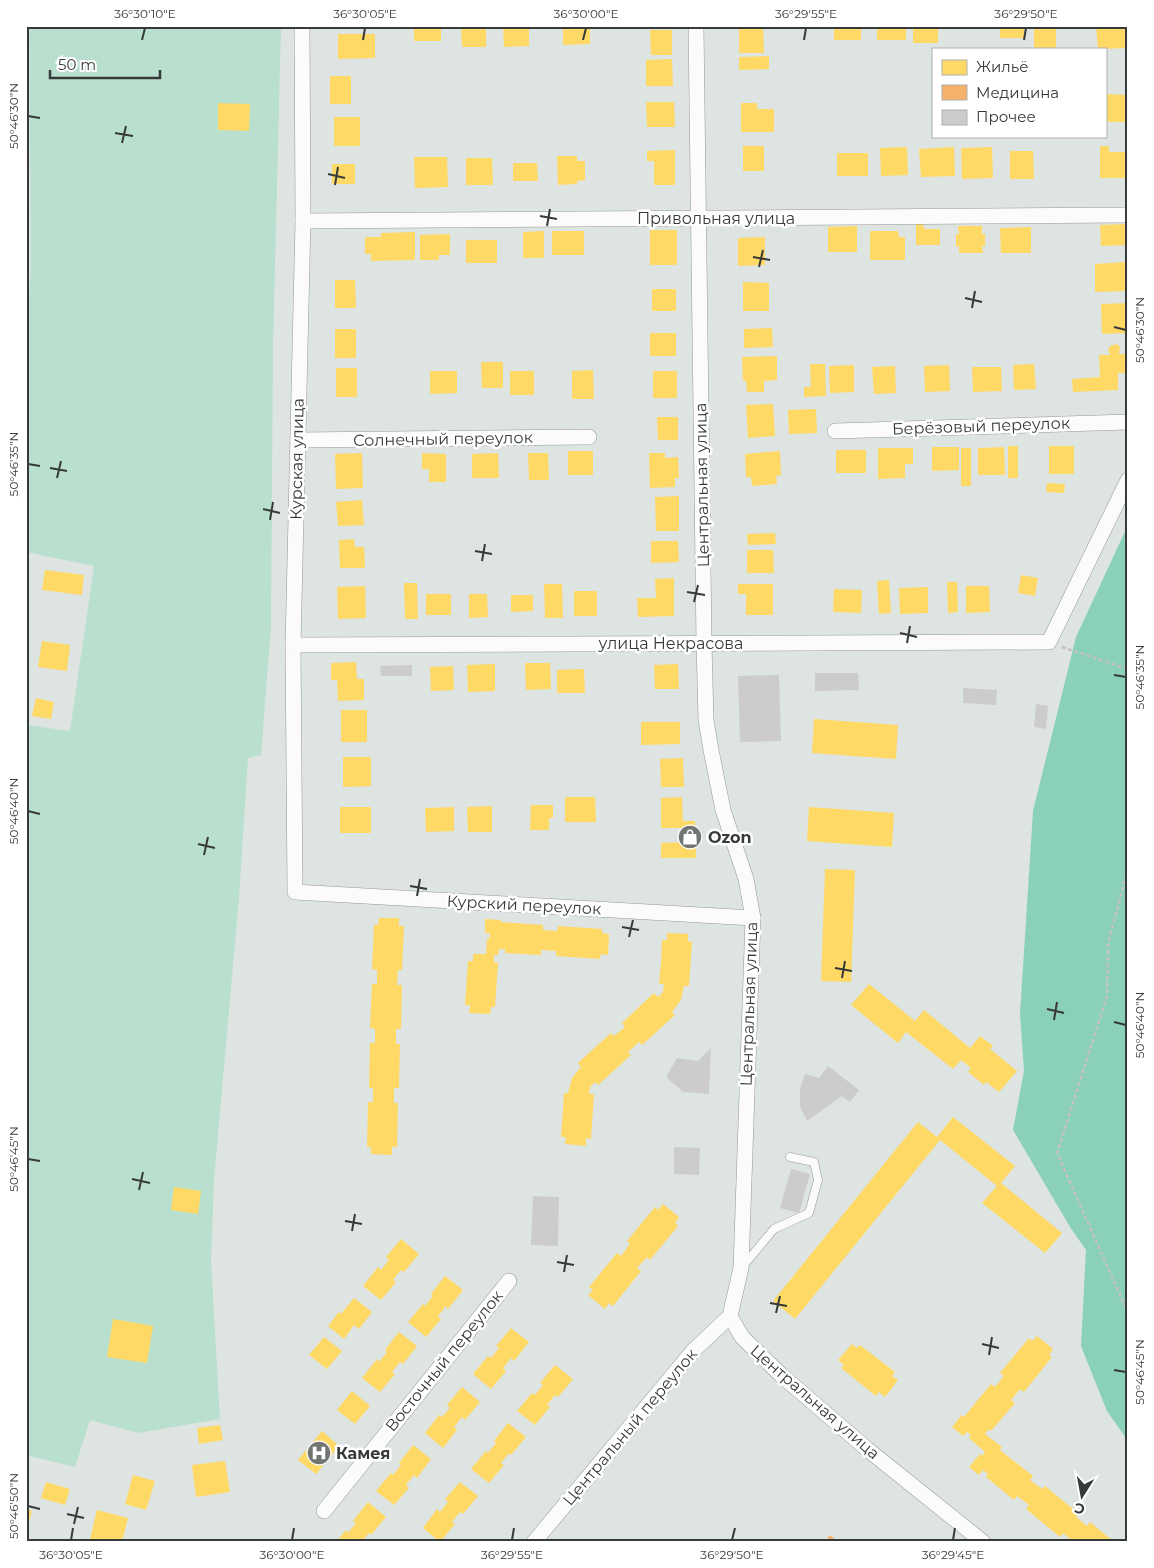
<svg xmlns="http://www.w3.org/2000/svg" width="1154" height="1568" font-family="Montserrat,sans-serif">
<rect width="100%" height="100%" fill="#dee4e1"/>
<!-- green -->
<polygon fill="#b9e0cf" points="29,26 281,26 273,346 271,626 261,755 248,758 239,898 214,1180 211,1261 220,1419 138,1433 90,1420 75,1467 26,1455 26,725 70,731 94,566 26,552 26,342 31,264"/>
<!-- forest -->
<polygon fill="#8ad1b8" points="1128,525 1128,1441 1107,1411 1081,1346 1086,1250 1070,1227 1013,1130 1024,1071 1020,1014 1033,811 1076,637"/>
<!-- homes -->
<g fill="#ffd966">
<rect x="414" y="26" width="27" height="15"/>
<polygon points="461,26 486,26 486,47 462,47"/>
<polygon points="503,26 529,26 529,46 504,47"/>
<polygon points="563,26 590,26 590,44 563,45"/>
<polygon points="739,26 763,26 764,53 739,53"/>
<rect x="834" y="26" width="27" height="14"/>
<rect x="877" y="26" width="29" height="14"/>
<rect x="913" y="26" width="25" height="17"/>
<rect x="1000" y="26" width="24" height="12"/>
<rect x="1034" y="26" width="22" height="23"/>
<polygon points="1096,26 1127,26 1128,48 1098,49"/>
<polygon points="650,30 672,30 672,55 651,55"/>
<polygon points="338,34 375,34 375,58 338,59"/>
<polygon points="769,56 769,69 739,70 739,57"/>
<polygon points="672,59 673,86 646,86 646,60"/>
<rect x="330" y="76" width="21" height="28"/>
<polygon points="1105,94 1127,95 1127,122 1105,122"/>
<polygon points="646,102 674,102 675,127 647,127"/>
<polygon points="218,103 250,104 249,131 218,130"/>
<polygon points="741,103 757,103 757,109 774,109 774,132 741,132"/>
<rect x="334" y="117" width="26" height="29"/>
<rect x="743" y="146" width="21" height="25"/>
<polygon points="1100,146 1109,146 1109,152 1127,152 1127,178 1100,178"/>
<polygon points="907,147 908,175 881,176 880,148"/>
<polygon points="954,147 955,176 921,177 919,149"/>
<polygon points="992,147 993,178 962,179 961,148"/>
<polygon points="675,150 675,185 654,185 654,161 647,161 647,151"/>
<polygon points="1010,151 1033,151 1034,179 1010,179"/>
<rect x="837" y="153" width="31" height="23"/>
<polygon points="557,156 577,156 577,161 585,161 585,180 577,181 577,184 558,185"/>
<polygon points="414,157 447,157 448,187 415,188"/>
<polygon points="466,158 492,158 493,185 466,185"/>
<polygon points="513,163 537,163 538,181 513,181"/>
<rect x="332" y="164" width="23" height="20"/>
<polygon points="916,224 923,224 924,229 940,229 940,245 916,245"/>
<polygon points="1128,224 1128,245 1101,246 1100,225"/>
<polygon points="857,226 857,252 828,252 828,227"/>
<polygon points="958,226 982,226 982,234 985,234 985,246 982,246 983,253 959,253 959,246 956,247 956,234 959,234"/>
<polygon points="1031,227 1031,253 1001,253 1000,228"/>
<rect x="650" y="230" width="27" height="35"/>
<polygon points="544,231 544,258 523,258 523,232"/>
<rect x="552" y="231" width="32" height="24"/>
<polygon points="870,231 898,231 899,237 905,237 905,260 870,260"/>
<polygon points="415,232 415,260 371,261 371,254 365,254 365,237 381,237 381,233"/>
<polygon points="450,234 450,255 439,255 439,260 420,260 420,235"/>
<polygon points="765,237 765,265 738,266 738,238"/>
<rect x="466" y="240" width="31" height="23"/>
<polygon points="1126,262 1127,291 1095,292 1095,264"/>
<polygon points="335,280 355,280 356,308 335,308"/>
<polygon points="743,282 769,283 769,311 743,311"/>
<rect x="652" y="289" width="24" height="22"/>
<polygon points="1128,303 1128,333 1102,334 1101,304"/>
<polygon points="772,328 773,347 744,348 744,329"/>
<rect x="335" y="329" width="21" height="29"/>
<rect x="650" y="333" width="26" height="23"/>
<polygon points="1117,344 1120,347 1119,354 1128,354 1128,373 1118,373 1118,390 1073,392 1072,379 1100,377 1099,355 1110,355 1108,350 1110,346"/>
<polygon points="777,356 777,380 764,381 764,392 747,392 746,381 743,381 742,357"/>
<polygon points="481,362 503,362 503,388 482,388"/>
<polygon points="810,364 825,364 826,396 804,397 804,387 811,387"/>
<polygon points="1034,364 1036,389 1014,390 1013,365"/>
<polygon points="854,365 854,392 830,393 829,366"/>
<polygon points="949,365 950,391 925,392 924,366"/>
<polygon points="895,366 896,393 874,394 872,367"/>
<polygon points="972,367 1001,367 1002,391 973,392"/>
<rect x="336" y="368" width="21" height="29"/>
<polygon points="593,370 594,399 572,399 572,371"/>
<polygon points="430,371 457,371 457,393 430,394"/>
<rect x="510" y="371" width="24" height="24"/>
<rect x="653" y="371" width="24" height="27"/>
<polygon points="773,404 775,436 748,438 746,405"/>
<polygon points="816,409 817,433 789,434 788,410"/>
<polygon points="657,417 678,417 678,440 658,440"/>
<rect x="1008" y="446" width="10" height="32"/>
<rect x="1049" y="446" width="25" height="28"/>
<polygon points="932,447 959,447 959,470 932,471"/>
<polygon points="1004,447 1005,475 978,475 978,448"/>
<polygon points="878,448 913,448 913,464 905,464 905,478 878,479"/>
<rect x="961" y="448" width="10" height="38"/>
<rect x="836" y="450" width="30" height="23"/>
<rect x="568" y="451" width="25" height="24"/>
<polygon points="780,451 781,475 776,476 777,484 752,486 751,477 746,477 745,454"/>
<polygon points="362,453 363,488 336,489 335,454"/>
<polygon points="422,453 446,454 446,482 429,482 429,469 422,469"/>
<polygon points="498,453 499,478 472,478 472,454"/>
<polygon points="528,453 548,453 549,480 529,480"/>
<polygon points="649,453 665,453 665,458 678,457 679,478 675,478 675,487 650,488"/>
<polygon points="1047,483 1065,484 1064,493 1046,492"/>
<polygon points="679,496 679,531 656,531 655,497"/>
<polygon points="362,500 364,525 338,526 336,502"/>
<polygon points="775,533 776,544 748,545 747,534"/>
<polygon points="354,539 355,547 364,547 365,568 340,568 339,540"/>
<polygon points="651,541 678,541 679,562 651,563"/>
<polygon points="747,550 773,550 774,573 747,573"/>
<polygon points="45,570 84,575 82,595 42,590"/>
<polygon points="1021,575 1038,578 1035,596 1018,593"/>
<polygon points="674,578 674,616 638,617 637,598 656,598 655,579"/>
<polygon points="889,580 891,613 879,614 877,581"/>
<polygon points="947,582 957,582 958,612 948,613"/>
<polygon points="404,583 417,583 418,619 405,619"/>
<polygon points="544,584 562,584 563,618 545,618"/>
<polygon points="738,584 773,584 773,615 746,615 746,594 738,594"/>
<polygon points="365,586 366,618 338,619 337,587"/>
<polygon points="966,586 989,586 990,612 966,613"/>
<polygon points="928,587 928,613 900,614 899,588"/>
<polygon points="834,589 862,590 861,613 833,612"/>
<rect x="574" y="591" width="23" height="25"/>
<rect x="426" y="594" width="25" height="21"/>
<polygon points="469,594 487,594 488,617 469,618"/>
<polygon points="511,595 533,595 533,611 511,612"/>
<polygon points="42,641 70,645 67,671 38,667"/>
<polygon points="356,662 357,679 364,679 364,700 338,701 337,680 331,680 331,663"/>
<polygon points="525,663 550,663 551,689 526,690"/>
<polygon points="495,664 495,691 468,692 467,665"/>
<polygon points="678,664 679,689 655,689 654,665"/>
<polygon points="453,666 454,690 431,691 430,667"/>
<polygon points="584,669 585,693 557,693 557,670"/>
<polygon points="36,698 54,702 51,719 32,716"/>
<rect x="341" y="710" width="26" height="32"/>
<polygon points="814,719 898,725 896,759 812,753"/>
<polygon points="641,722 680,722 680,744 641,745"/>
<polygon points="343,757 371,757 371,786 343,787"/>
<polygon points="683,758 684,787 661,787 660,759"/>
<polygon points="565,797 595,797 596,822 565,822"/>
<polygon points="682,797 683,821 695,821 696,858 661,858 661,843 684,842 683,828 661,828 661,798"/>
<polygon points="531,805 553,805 553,818 549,818 549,830 530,830"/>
<polygon points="492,806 492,832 468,832 467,807"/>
<rect x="340" y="807" width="31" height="26"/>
<polygon points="454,807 454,831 426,832 425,808"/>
<polygon points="809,807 894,813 892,847 807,841"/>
<polygon points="825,869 855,870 851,982 821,981"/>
<polygon points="379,918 399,918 399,926 404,926 402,970 398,970 397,985 402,985 401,1029 396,1029 396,1044 400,1044 399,1088 394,1088 394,1103 398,1103 397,1147 392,1147 392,1155 371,1154 371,1147 367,1147 368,1102 373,1102 373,1088 369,1088 370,1043 375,1043 375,1029 370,1028 372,984 377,984 377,970 372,969 374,925 378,925"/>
<polygon points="485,919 501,920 501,922 543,925 543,930 557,931 558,926 602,929 602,933 609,934 608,955 601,954 600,959 556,956 556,951 541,950 541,955 505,953 505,949 499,949 498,955 494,955 494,962 498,963 495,1007 491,1007 490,1014 469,1013 470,1005 465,1005 468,961 473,961 473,954 486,954 487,939 489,939 490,933 485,933"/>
<polygon points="667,933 688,934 688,941 692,942 689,986 684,986 681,1000 672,1012 675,1015 642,1045 639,1042 628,1052 631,1055 598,1085 595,1082 590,1087 589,1094 594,1094 591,1139 586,1138 586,1146 565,1144 566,1137 561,1137 564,1093 568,1093 572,1078 581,1067 578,1063 611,1033 614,1036 625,1027 622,1023 654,993 658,997 663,992 664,984 659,984 661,962 662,940 667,940"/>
<polygon points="869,984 915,1021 924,1010 970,1048 980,1036 993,1046 990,1049 1017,1071 999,1092 986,1082 984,1085 968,1072 971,1068 961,1060 953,1069 906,1032 898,1043 851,1005"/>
<polygon points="953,1117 1015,1166 1001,1183 1062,1233 1045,1253 982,1203 997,1186 940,1140 795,1319 773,1301 918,1122 937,1137"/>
<polygon points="174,1187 201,1191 198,1214 171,1210"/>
<polygon points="663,1204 679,1217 675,1223 678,1226 650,1260 647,1257 637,1268 641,1271 613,1306 609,1303 605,1309 588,1295 593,1290 589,1287 617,1253 621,1256 630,1244 627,1241 655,1207 658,1210"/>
<polygon points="401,1239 419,1254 404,1272 401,1270 393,1280 396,1282 381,1300 363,1286 378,1267 381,1270 389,1260 386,1257"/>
<polygon points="445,1276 463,1290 448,1309 446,1306 438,1316 441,1319 426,1337 408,1322 423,1304 425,1306 433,1296 431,1294"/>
<polygon points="354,1298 372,1312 359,1329 354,1325 344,1339 328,1326 339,1312 341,1314"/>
<polygon points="113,1319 153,1326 147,1363 107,1357"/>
<polygon points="511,1328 529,1342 514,1361 511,1358 503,1368 506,1371 491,1389 473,1374 488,1356 491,1358 499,1348 496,1346"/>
<polygon points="399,1332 417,1346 403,1364 400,1362 392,1372 395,1374 380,1392 362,1378 377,1359 379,1362 387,1352 385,1350"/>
<polygon points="1037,1336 1053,1349 1049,1355 1052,1357 1024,1392 1020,1389 1011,1400 1015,1403 991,1431 989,1429 985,1434 1002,1447 1000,1450 1033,1476 1030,1480 1042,1489 1045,1486 1079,1514 1076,1517 1087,1526 1090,1522 1114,1542 1074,1542 1063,1533 1060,1537 1026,1509 1029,1505 1017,1496 1014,1500 986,1477 988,1474 983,1470 979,1475 969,1467 980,1454 982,1456 985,1452 969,1438 971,1435 967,1432 963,1436 952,1427 962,1415 964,1417 991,1384 995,1387 1004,1376 1000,1373 1029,1338 1032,1341"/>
<polygon points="324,1337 342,1351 327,1369 309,1355"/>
<polygon points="852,1344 857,1348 860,1345 895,1372 892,1376 898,1380 885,1397 879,1392 876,1396 841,1368 844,1365 838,1360"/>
<polygon points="555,1365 573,1379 558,1397 555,1395 547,1405 550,1407 535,1425 517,1411 532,1393 535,1395 543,1385 540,1383"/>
<polygon points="462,1387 480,1402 465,1420 462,1417 454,1427 457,1430 443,1448 425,1433 439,1415 442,1417 450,1408 447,1405"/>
<polygon points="352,1391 370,1406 355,1424 337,1410"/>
<polygon points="508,1423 526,1437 511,1455 509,1453 501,1463 504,1465 489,1483 471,1469 486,1451 488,1453 496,1443 494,1441"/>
<polygon points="220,1425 223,1440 199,1444 197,1428"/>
<polygon points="322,1431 339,1446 316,1474 298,1460"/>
<polygon points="413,1445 431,1459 417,1478 414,1475 406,1485 409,1488 394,1505 376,1491 391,1473 393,1475 401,1465 399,1463"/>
<polygon points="225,1461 230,1492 196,1497 192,1465"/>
<polygon points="133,1475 155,1481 146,1510 125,1504"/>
<polygon points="46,1482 70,1489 65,1505 41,1498"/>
<polygon points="460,1482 478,1496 463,1514 460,1512 452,1522 455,1524 440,1542 423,1528 437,1509 440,1512 448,1502 445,1499"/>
<polygon points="368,1502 386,1517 371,1535 369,1533 361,1542 336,1542 346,1530 348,1533 356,1523 353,1521"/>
<polygon points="26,1509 32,1511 27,1528 26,1528"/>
<polygon points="97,1510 128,1518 122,1542 101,1542 90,1539"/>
</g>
<!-- health -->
<polygon fill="#f6b26b" points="830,1535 838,1542 825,1542"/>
<!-- building -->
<g fill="#cccdcb">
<polygon points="412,665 412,676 381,676 380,666"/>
<polygon points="815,673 858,673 859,690 815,691"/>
<polygon points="779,675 781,741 740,742 738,676"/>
<polygon points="963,688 997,690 996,705 963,703"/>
<polygon points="1036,704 1048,706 1046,729 1034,727"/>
<polygon points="711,1048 709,1094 683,1092 666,1077 677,1058 698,1061"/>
<polygon points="828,1066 859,1090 850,1102 842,1096 807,1121 800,1107 800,1089 805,1074 819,1078"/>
<polygon points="674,1147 700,1148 699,1175 674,1174"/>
<polygon points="791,1169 810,1174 799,1213 780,1208"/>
<polygon points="533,1196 559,1197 558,1246 531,1245"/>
</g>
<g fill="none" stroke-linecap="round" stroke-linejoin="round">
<!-- service casing -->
<g stroke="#949896" stroke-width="9">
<polyline id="service" points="743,1266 774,1229 809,1213 818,1180 814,1162 790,1157"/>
</g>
<!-- minor casing -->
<g stroke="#949896" stroke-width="16">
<g id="minor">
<polyline points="302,26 303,221 293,645 295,892 753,918"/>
<polyline points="696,26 704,643 706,720 711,750 723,810 746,879 753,918 741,1268 730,1316 742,1337 781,1375 867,1449 983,1542"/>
<polyline points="303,221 1128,215"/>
<polyline points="835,431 1128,422"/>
<polyline points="298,440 589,437"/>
<polyline points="293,645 1049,642 1128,480"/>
<polyline points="324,1511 509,1281"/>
<polyline points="534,1542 693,1351 730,1316"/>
</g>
</g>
<!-- path -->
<g stroke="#c2c3c2" stroke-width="2.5" stroke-dasharray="4 2.5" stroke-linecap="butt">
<polyline points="1062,647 1128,669"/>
<polyline points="1128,868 1108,944 1107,996 1057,1153 1128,1313"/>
</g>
<!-- service -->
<use href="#service" stroke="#fafbfa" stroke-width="8"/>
<!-- minor -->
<use href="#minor" stroke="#fafbfa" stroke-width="15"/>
</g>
<!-- ticks -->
<path fill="none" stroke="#363a38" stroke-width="2" d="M142,40L145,28M363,40L365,28M583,40L586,28M804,40L806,28M1024,40L1026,28M28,116L40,118M115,133L133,136M122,143L126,126M328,174L345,178M335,185L338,167M540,216L557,219M547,226L550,209M753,257L770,260M759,267L763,250M965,298L982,302M972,308L975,291M1114,327L1126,330M28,464L40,466M50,468L67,471M57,478L61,461M263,509L280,513M270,520L273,502M475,551L492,554M482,561L485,544M687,592L705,595M694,602L698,585M900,633L917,637M907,643L910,626M1114,675L1126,677M28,811L40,814M198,844L215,848M204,855L208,837M410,886L427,889M417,896L420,879M622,927L639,930M629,937L633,920M835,968L852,971M842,978L845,961M1047,1009L1064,1013M1054,1020L1057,1002M1114,1022L1126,1025M28,1159L40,1161M132,1179L150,1183M139,1190L143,1172M345,1221L362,1224M352,1231L355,1214M557,1262L574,1265M564,1272L567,1255M770,1303L787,1306M776,1313L780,1296M982,1344L999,1348M989,1355L992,1337M1114,1370L1126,1372M28,1506L40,1509M67,1514L84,1518M74,1524L78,1507M71,1540L73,1528M292,1540L294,1528M512,1540L514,1528M732,1540L735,1528M953,1540L955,1528"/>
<!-- icons -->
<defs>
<g id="shop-disc" transform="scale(1.25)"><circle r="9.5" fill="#717673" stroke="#fff"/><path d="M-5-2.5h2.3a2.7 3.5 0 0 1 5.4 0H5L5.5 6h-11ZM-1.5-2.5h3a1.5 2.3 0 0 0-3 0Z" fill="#fff"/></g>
<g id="hospital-disc" transform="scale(1.25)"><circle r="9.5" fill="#717673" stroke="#fff"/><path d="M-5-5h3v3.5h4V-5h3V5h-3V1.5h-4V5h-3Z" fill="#fff"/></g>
</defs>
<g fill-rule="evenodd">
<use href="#shop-disc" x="690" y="837"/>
<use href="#hospital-disc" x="319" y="1453"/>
</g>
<g text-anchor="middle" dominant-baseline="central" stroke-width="5" stroke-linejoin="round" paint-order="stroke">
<!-- street labels -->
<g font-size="16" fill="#363a38" stroke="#fff">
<text x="716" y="218">Привольная улица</text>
<text transform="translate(981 426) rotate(-2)">Берёзовый переулок</text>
<text transform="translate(443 439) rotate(-1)">Солнечный переулок</text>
<text transform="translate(297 459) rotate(-89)">Курская улица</text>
<text transform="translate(702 485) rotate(-91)">Центральная улица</text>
<text x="671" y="643">улица Некрасова</text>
<text transform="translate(524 905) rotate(3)">Курский переулок</text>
<text transform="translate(749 1004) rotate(-88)">Центральная улица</text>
<text transform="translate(444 1361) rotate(-51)">Восточный переулок</text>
<text transform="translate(815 1402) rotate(41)">Центральная улица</text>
<text transform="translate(630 1427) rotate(-50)">Центральный переулок</text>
</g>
<!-- poi labels -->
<g font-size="16" font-weight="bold" fill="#363a38" stroke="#fff" text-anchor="start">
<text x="708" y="837">Ozon</text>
<text x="336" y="1453">Камея</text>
</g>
</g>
<!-- border -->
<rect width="1154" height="1568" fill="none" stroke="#ffffff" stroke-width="55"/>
<!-- legend -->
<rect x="932" y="48" width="175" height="90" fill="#ffffff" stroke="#afb0af"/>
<rect x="942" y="60" width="25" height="15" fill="#ffd966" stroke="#afb0af"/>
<text x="976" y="72" font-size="15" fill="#363a38">Жильё</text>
<rect x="942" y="85" width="25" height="15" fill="#f6b26b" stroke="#afb0af"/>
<text x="976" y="98" font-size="15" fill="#363a38">Медицина</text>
<rect x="942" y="110" width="25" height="15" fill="#cccdcb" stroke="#afb0af"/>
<text x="976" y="122" font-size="15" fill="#363a38">Прочее</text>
<!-- north arrow -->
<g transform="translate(1082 1496) rotate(191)" stroke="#ffffff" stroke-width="4" paint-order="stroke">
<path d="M0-4L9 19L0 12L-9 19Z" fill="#363a38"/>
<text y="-8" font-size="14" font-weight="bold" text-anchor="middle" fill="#363a38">С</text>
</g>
<!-- scale -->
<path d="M50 70v8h110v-8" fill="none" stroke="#363a38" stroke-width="2.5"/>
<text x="58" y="70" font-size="15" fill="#363a38" stroke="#ffffff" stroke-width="4" paint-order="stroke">50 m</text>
<rect x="28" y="28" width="1098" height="1512" fill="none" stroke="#363a38" stroke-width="2"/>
<g font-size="12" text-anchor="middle" fill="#363a38">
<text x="145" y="18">36°30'10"E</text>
<text x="365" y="18">36°30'05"E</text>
<text x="586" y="18">36°30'00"E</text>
<text x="806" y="18">36°29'55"E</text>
<text x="1026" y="18">36°29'50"E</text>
<text transform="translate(14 116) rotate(-90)" y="4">50°46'30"N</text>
<text transform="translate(1140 330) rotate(-90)" y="4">50°46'30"N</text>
<text transform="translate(14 464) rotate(-90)" y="4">50°46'35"N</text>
<text transform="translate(1140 677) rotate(-90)" y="4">50°46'35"N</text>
<text transform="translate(14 811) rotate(-90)" y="4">50°46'40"N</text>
<text transform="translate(1140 1025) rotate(-90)" y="4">50°46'40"N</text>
<text transform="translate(14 1159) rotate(-90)" y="4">50°46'45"N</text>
<text transform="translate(1140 1372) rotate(-90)" y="4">50°46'45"N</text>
<text transform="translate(14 1506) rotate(-90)" y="4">50°46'50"N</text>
<text x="71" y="1559">36°30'05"E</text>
<text x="292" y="1559">36°30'00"E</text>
<text x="512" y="1559">36°29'55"E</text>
<text x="732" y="1559">36°29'50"E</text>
<text x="953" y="1559">36°29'45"E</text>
</g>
</svg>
